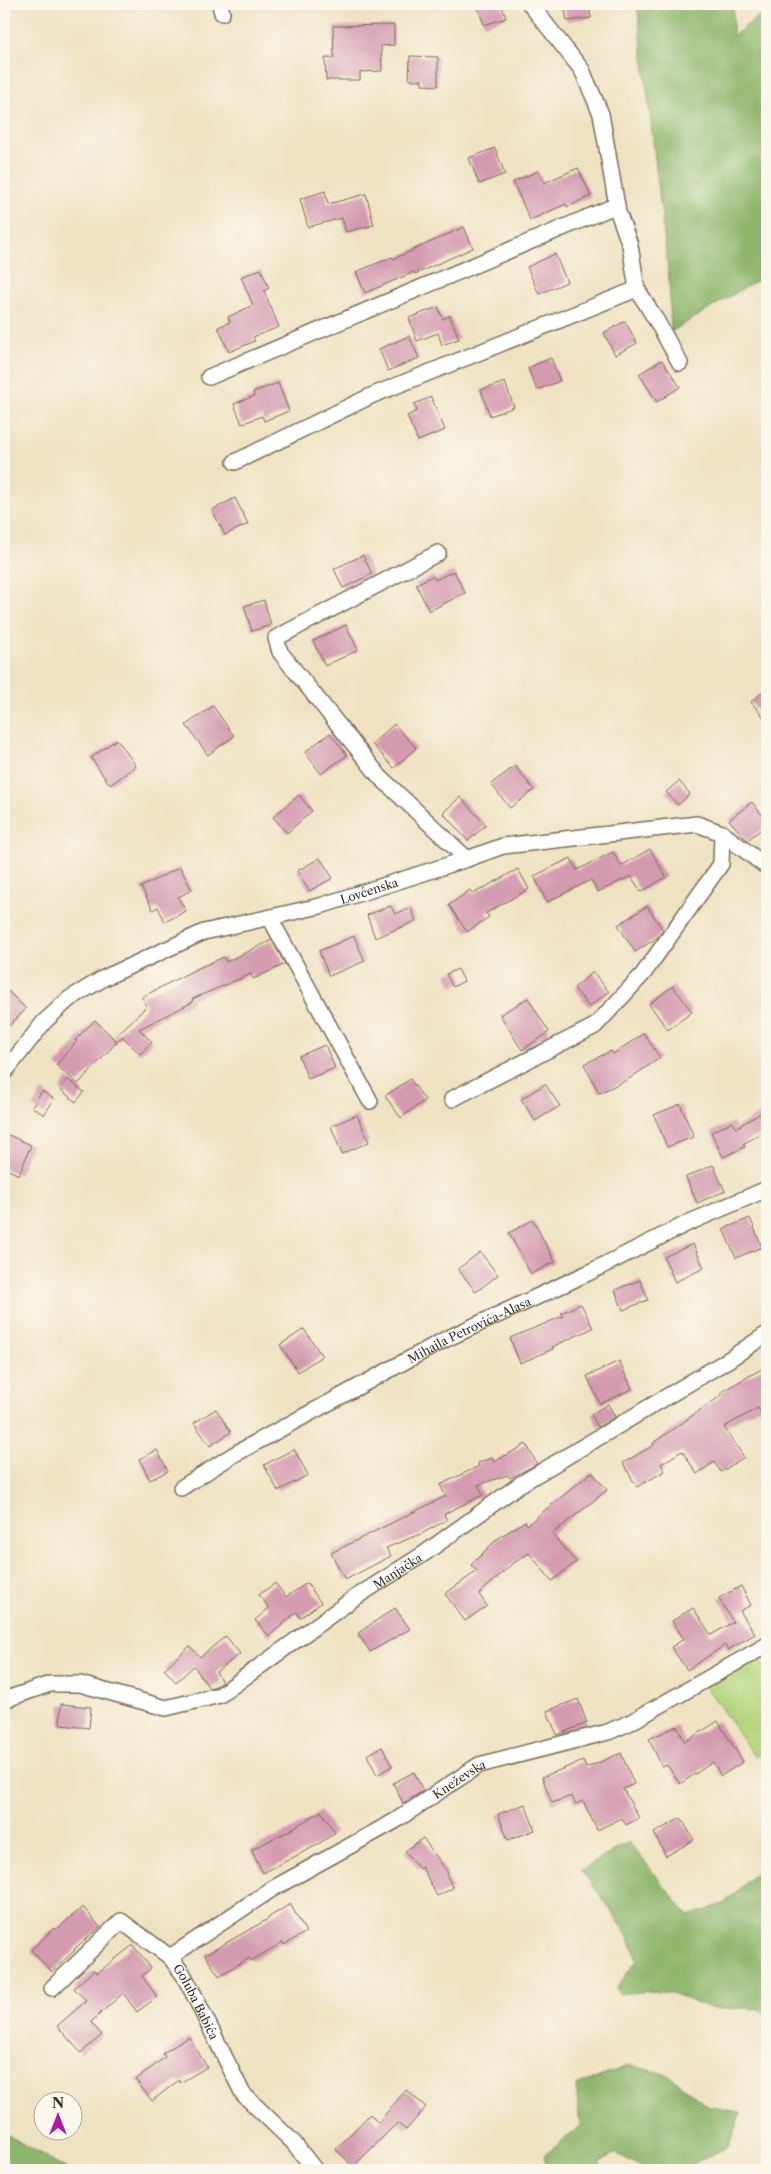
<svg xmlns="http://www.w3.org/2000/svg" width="771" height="2174" font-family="'Libre Caslon Text',serif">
<rect width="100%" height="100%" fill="#fbf7ec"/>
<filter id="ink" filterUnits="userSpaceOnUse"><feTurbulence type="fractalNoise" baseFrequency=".02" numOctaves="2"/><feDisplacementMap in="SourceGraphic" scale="10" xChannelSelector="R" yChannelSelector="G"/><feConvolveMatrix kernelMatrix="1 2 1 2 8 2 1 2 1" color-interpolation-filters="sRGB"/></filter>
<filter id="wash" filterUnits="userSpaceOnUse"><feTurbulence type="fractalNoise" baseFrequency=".0096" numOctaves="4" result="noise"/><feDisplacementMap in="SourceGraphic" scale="20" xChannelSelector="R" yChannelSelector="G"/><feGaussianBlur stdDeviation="1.12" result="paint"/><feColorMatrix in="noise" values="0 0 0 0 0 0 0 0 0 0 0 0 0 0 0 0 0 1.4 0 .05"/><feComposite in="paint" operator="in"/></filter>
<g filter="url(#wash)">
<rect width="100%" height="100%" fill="#efe2c2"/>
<!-- green -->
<polygon fill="#b3d57d" stroke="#77804e" points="757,1657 767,1670 767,1749 755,1757 705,1685"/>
<!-- forest -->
<g fill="#8eb66c" stroke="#647045">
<polygon points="637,4 733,4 733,36 767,10 767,274 671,332 669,279"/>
<path d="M629,1842L688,1916L723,1904L767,1862V2012L749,2008L713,2009L672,1993L650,1991L619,1994L616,1989L637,1960C629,1929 600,1896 581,1870Z"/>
<polygon points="630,2065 668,2075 709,2107 741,2112 728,2147 680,2170 646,2170 616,2153 600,2162 599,2170 548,2170 544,2156 580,2126 576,2086"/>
<polygon points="4,2133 69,2170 4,2170"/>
</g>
<g id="blocks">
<!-- building -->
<g fill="#d49bb0">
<polygon points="477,4 501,4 506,18 484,25"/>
<polygon points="564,4 589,4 591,18 567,21"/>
<polygon points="394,25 394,45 381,46 382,71 360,72 360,80 326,80 325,58 334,58 333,26"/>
<polygon points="410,56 438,57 438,86 422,85 422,80 409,80"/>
<polygon points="495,148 505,174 479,184 469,158"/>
<polygon points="578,168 591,196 567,207 566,204 530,220 513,182 538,171 544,183"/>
<polygon points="325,191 328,204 366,194 374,225 346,232 342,218 308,227 300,199"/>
<polygon points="464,227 473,248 415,274 414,272 365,293 356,272 392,257 393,259"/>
<polygon points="555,254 567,282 539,294 527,267"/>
<polygon points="261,269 269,288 264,291 279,327 253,337 255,341 229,352 218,327 230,322 228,317 253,305 241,277"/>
<polygon points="438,307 443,319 450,316 459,339 442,345 438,333 417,341 409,318"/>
<polygon points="625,321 637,343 615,355 604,333"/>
<polygon points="409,336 419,358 388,371 379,349"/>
<polygon points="551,358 560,381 537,390 528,368"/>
<polygon points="662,360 680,387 657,402 639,374"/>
<polygon points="505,382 514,407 490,416 481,390"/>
<polygon points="278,383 289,411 264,421 262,416 242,424 234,404 254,396 253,392"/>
<polygon points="431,397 445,430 418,441 407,416 417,411 414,404"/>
<polygon points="235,498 248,524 225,535 212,510"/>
<polygon points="363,555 372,574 343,588 334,569"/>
<polygon points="454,571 465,593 429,611 416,584 433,576 435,580"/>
<polygon points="264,600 271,625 252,631 244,606"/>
<polygon points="346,625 358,650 325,666 313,641"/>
<polygon points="767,688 767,721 751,702"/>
<polygon points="213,706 234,736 208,755 186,725"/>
<polygon points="394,724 416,748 394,768 372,744"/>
<polygon points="330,733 347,755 321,774 305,752"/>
<polygon points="117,739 136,766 110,785 91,758"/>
<polygon points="515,766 534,790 510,808 491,784"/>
<polygon points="679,781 690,794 678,805 666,792"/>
<polygon points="299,795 312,811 287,833 273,817"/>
<polygon points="460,797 486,825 468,841 443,813"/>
<polygon points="752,802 767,821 767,825 747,840 729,820"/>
<polygon points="650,849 666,877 641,892 631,876 598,892 591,880 547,902 534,876 571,858 577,870 613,852 621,866"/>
<polygon points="320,858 333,878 309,891 297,871"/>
<polygon points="180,867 192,890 178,897 186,911 165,922 158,907 153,910 141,887"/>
<polygon points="518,869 529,889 486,913 489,917 467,932 449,905 470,890 473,894"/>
<polygon points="391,906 395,914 411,908 416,921 375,938 367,915"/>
<polygon points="647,906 663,930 658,937 635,952 618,925"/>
<polygon points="354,936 365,961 329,976 319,951"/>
<polygon points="272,940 285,964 253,979 251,974 192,999 193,1002 139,1029 152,1042 140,1054 123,1037 116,1041 114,1038 147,1006 142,997 196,969 224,957 226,962"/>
<polygon points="458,969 464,981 453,987 446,974"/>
<polygon points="593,972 609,992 589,1007 574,988"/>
<polygon points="673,986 692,1012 668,1030 649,1004"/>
<polygon points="4,987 26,1009 4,1031"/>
<polygon points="528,998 549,1032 522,1050 500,1015"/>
<polygon points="95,1020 117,1042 78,1084 56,1065 77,1041 75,1040"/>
<polygon points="644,1033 660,1058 627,1080 599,1093 584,1064 611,1051 613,1054"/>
<polygon points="325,1045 335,1068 308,1079 299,1056"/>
<polygon points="68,1079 84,1092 76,1102 60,1089"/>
<polygon points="410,1079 425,1100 401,1118 385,1096"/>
<polygon points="545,1084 560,1106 535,1121 521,1099"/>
<polygon points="42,1091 54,1099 44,1115 32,1107"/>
<polygon points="680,1104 694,1137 667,1147 654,1115"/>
<polygon points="761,1113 767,1123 767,1130 743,1144 745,1147 723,1157 711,1132 733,1122 736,1128"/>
<polygon points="357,1115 369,1142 342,1154 331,1126"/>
<polygon points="4,1133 31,1145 19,1175 4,1168"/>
<polygon points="713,1165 725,1191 697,1203 686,1177"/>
<polygon points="750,1218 762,1247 736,1258 723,1229"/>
<polygon points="533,1220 555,1262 531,1274 509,1233"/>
<polygon points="693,1244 704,1268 675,1282 664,1257"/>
<polygon points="480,1252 498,1275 476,1292 458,1269"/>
<polygon points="640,1280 648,1300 623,1310 615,1290"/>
<polygon points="581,1304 593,1328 552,1347 553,1349 520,1363 510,1338 563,1316 561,1313"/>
<polygon points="304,1329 322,1356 298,1372 280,1345"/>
<polygon points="619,1361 632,1389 600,1404 587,1376"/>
<polygon points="767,1366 767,1422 758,1408 724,1427 744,1457 721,1472 714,1462 697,1474 682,1451 661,1464 665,1471 637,1487 623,1463 654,1445 653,1443 722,1395 721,1392"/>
<polygon points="608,1404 615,1417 598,1427 591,1414"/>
<polygon points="216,1409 231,1432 210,1446 194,1423"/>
<polygon points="526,1444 537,1464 510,1478 508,1475 478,1485 483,1495 444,1514 447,1520 423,1533 386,1548 391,1556 345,1580 331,1553 446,1496 440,1485 479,1466 478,1463 492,1458 494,1462"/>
<polygon points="294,1449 308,1475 278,1491 264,1465"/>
<polygon points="157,1450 168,1471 150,1480 139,1459"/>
<polygon points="592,1472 607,1490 552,1534 576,1562 552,1581 529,1553 511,1565 479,1594 487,1606 465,1621 445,1594 477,1571 471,1565 497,1539 525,1521 527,1525"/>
<polygon points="275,1583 286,1597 307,1583 321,1603 300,1618 297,1612 269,1636 255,1620 269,1608 259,1595"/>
<polygon points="741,1586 751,1605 740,1611 755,1634 728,1650 725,1645 687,1670 671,1647 684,1639 672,1621 693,1608 711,1635 733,1622 719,1598"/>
<polygon points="395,1608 410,1629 370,1652 358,1633"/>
<polygon points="226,1636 240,1654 216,1672 222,1682 216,1686 209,1688 194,1666 176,1682 164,1669 190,1646 200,1657"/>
<polygon points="578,1699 587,1723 557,1735 547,1711"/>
<polygon points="61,1704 91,1707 89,1728 60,1725"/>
<polygon points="718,1721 743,1762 721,1776 713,1762 680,1784 667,1765 662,1767 649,1739 677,1726 685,1742"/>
<polygon points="382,1747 392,1766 377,1775 367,1755"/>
<polygon points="621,1753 634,1784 623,1789 639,1818 626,1825 622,1818 597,1830 583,1801 575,1804 572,1796 552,1803 542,1777 583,1761 586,1768"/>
<polygon points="414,1772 423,1791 403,1803 393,1783"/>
<polygon points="525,1804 535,1830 508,1840 498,1814"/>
<polygon points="321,1811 335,1833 315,1846 263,1873 251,1850 282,1834 282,1835"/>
<polygon points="681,1818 694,1840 666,1856 654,1833"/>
<polygon points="423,1838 448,1873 446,1874 453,1888 437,1896 422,1867 419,1869 405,1851"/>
<polygon points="290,1904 306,1932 284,1945 283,1942 251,1961 249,1958 219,1976 205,1955 268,1919 268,1918"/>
<polygon points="83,1907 100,1927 74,1949 75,1950 52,1972 31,1950 54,1928 56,1930"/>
<polygon points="133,1945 151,1968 142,1976 157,1997 137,2012 123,1993 91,2022 102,2035 81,2053 57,2026 86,2001 74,1988 94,1970 97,1973"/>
<polygon points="189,2037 207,2067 180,2083 179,2080 152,2101 136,2080 165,2057 163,2053"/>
<polygon points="406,2090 426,2107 406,2130 397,2123 353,2167 336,2149 370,2114 378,2123"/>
</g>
</g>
</g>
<g filter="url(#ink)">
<use href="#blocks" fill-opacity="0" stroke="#7a6a57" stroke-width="1"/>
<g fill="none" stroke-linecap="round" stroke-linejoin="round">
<!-- street casing -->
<g stroke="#7a6a57" stroke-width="18">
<g id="street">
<polyline points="220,4 222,13"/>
<polyline points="530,4 582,70 601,114 618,212 630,245 637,289 655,318 680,363"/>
<polyline points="209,377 617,205"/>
<polyline points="235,462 373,395 637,289"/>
<polyline points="438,553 276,638 280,652 380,777 467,859"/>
<polyline points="270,918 370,1101"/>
<path id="s1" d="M4,1073L44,1022L69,999L104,978L204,932L320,906L467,859L503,846L697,824L722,833L767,867"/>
<polyline points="452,1099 595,1026 643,974 721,864 722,833"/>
<path id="s2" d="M181,1488L233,1455L446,1339L588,1273L688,1223L767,1189"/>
<path id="s3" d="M4,1700L50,1684H80L166,1708L220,1695L353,1599L425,1553L519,1485L728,1360L767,1334"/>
<path id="s4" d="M170,1957L272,1889L395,1821L479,1765L608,1732L629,1723L767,1645"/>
<path id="s5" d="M52,1988L121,1921L170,1957L183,1974L192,1991L243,2094L293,2142L315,2170"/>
</g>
</g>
<!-- street -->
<use href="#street" stroke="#fff" stroke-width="15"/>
</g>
</g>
<g text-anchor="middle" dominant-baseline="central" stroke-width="4" stroke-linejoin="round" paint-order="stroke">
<!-- street labels -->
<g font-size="12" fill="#3b2a1e" stroke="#fbf7ec">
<text stroke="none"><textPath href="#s1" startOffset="420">Lovćenska</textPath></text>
<text stroke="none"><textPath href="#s2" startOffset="329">Mihaila Petrovića-Alasa</textPath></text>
<text stroke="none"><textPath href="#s3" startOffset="440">Manjačka</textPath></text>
<text stroke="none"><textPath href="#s4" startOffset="340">Kneževska</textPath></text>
<text stroke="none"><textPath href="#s5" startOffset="209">Goluba Babića</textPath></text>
</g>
</g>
<!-- margin -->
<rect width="771" height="2174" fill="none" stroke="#fbf7ec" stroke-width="20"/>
<!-- north arrow -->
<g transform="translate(58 2116)"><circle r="24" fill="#fbf7ec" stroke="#aea59a"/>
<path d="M0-4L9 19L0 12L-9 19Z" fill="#b5179e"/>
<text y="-8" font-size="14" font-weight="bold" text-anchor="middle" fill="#3b2a1e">N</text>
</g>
</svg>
